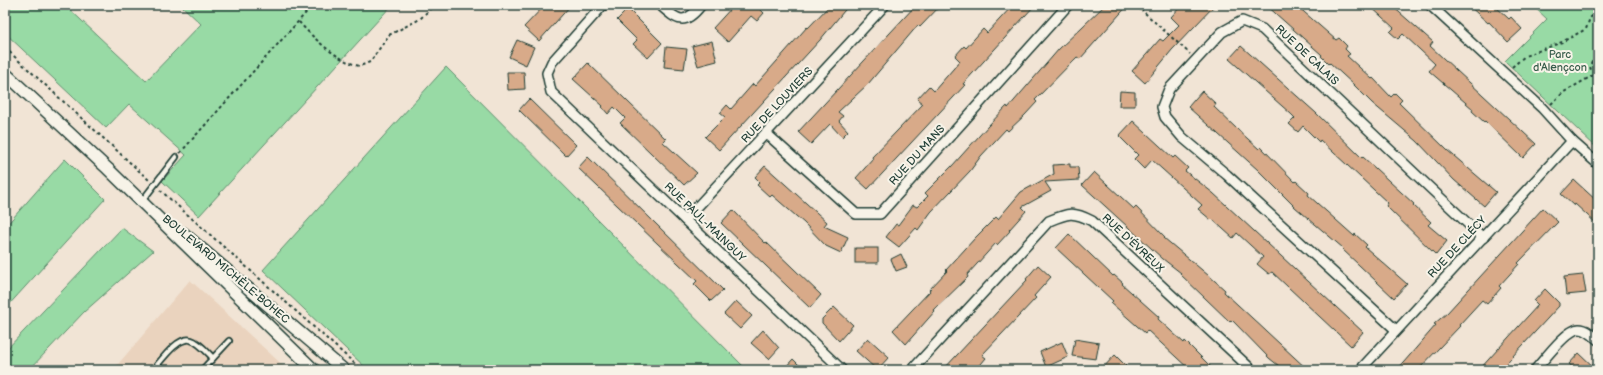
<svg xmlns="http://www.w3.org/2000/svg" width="1603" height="375" font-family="'Balsamiq Sans',sans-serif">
<rect width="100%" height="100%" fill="#f1e4d5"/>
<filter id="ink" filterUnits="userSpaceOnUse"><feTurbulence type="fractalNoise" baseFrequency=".025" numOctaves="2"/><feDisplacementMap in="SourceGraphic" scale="8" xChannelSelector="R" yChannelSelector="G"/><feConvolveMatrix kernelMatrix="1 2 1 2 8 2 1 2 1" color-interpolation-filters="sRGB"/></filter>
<g filter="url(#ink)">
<!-- built -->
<polygon fill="#ead3be" points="190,280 288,370 113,370"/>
<!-- green -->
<g fill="#98daa5" stroke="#5c8c6c">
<polygon points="5,5 65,5 146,81 201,24 181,5 392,5 199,216 162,181 186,155 129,104 106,128 5,33"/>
<polygon points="1532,5 1598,5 1598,149 1505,61 1547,19"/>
<polygon points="446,67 747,370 368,370 263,270"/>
<polygon points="65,159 105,199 5,309 5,227"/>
<polygon points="122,228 153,251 84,312 29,370 5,370 5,351"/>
</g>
<!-- building -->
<g fill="#d8aa89" stroke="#1f3d34">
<polygon points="545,5 571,5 539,41 524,27"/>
<polygon points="734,5 756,5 764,13 757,21 751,16 728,42 713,28"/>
<polygon points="830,5 849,5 820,40 719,150 705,137 725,117 720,113 727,105 731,109 753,84 755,86 807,27 808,28"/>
<polygon points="916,5 941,5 920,27 918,25 868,84 838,112 843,116 839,121 848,131 842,137 830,124 811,144 798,132"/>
<polygon points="1013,5 1035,5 963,84 965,85 953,98 868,189 856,178 873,159 872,157 923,104 917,99 929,86 934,91 960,61 955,56 964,46 966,48 983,29 987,33"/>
<polygon points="1105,5 1128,5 1080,59 1077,57 1035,100 1037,102 1025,115 1008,131 1006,129 981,156 970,171 931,212 918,230 916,228 899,247 886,237 896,224 898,225 913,205 917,207 928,196 925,193 952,166 988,126 1007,106 1008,108 1059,49"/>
<polygon points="1182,5 1215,5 1172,50 1145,83 1132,71 1160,39 1163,41 1179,25 1171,17"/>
<polygon points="1266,5 1296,5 1336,40 1339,38 1347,46 1345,49 1350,54 1347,56 1372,79 1373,78 1391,97 1395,93 1402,100 1399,103 1447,150 1496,192 1484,206 1454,180 1417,141 1372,103 1354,85 1330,63 1329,64 1321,56 1322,55"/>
<polygon points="1369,5 1391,5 1433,42 1430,46 1536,144 1523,158 1485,121 1484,122 1472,111 1473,109 1429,71 1435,64 1403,34 1398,39 1390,32 1394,28"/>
<polygon points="1468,5 1494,5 1509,19 1511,17 1522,29 1508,42 1489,22 1488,23"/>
<polygon points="628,9 662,43 648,58 633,44 637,40 617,20"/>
<polygon points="517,40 534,47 526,65 509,57"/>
<polygon points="712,41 717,61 698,66 692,46"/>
<polygon points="1241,46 1316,113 1362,158 1363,157 1414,204 1413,205 1431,222 1428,225 1447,241 1436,255 1386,206 1388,203 1320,140 1319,142 1303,126 1298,132 1289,124 1295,118 1291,114 1229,59"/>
<polygon points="666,47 687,49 684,69 664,67"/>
<polygon points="588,63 666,139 663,142 697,173 684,185 620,123 625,118 614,107 608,114 602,107 603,106 573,79"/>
<polygon points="507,72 524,72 525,89 508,90"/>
<polygon points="1120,91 1135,92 1135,106 1119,106"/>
<polygon points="1202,91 1216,104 1214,107 1237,129 1259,149 1261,147 1295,182 1296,181 1309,193 1308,195 1354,236 1355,234 1367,245 1365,247 1407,284 1394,298 1342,249 1343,248 1295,207 1258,170 1188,107"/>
<polygon points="529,99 576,145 566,156 519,110"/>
<polygon points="1133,121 1173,158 1175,156 1188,168 1185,171 1213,193 1363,332 1351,346 1272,272 1269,274 1257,264 1263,257 1237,233 1233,238 1212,219 1211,220 1198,209 1202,205 1152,160 1144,169 1134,159 1138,155 1119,136"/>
<polygon points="588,157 723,290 711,301 694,284 697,281 578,168"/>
<polygon points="1070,164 1070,167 1078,167 1079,180 1045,182 1051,191 1022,207 1026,211 1009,230 1010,231 997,245 996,243 967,275 968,277 934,310 935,311 906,344 893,330 930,291 929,290 947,271 946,270 975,238 996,217 998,219 1021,192 1054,174 1053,165"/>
<polygon points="765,166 827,222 824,226 848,237 841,253 826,246 804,223 772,195 770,197 757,185 760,182 755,177"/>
<polygon points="1094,172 1134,209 1136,207 1165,237 1164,238 1215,281 1225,290 1224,292 1308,370 1284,370 1269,358 1232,320 1230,322 1180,274 1181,273 1163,259 1082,185"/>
<polygon points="1574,180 1598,202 1598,225 1575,204 1574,206 1561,194"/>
<polygon points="1543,208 1558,222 1518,263 1519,264 1499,286 1501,288 1487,304 1482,300 1459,325 1460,326 1418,370 1397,370 1436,325 1434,324 1447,313"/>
<polygon points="733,210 765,243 766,242 821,295 810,308 721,223"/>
<polygon points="1069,234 1113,276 1114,275 1123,283 1122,284 1159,317 1158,319 1184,343 1185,341 1214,370 1190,370 1147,330 1145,333 1111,303 1113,301 1056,248"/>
<rect x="855" y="248" width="23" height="15"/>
<polygon points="901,254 907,267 896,271 891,259"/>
<polygon points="1038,265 1051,277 1034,296 1036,298 982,355 986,358 976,370 943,370 1027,280 1026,279"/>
<polygon points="1583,275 1586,293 1566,295 1564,277"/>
<polygon points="1545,289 1559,303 1559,306 1500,370 1479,370 1538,305 1534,301"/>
<polygon points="736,301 752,316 740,329 724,314"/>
<polygon points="834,307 853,325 839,341 822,323 822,319"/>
<polygon points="763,330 779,348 769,359 751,343"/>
<polygon points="868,338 889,357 877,370 856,351"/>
<polygon points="1075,339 1099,343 1096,359 1072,356"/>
<polygon points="1062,342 1068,357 1046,367 1040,352"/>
<polygon points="1579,353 1597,370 1576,370 1569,364"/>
<polygon points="1115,355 1126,366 1122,370 1101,370"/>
<polygon points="793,359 804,370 783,370"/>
</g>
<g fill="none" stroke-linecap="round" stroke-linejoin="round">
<!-- service casing -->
<g stroke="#1f3d34" stroke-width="8">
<g id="service">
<polyline points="142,201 176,157"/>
<path d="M153,370C161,361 178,336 191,340C199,342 207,352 213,358"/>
<polyline points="202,370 229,341"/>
</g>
</g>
<!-- minor casing -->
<g stroke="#1f3d34" stroke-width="12">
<g id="minor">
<polyline points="603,5 552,62 547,73 551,92 842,370"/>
<path d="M660,5C678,21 685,26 701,5"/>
<polyline points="1430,5 1542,108 1572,141 1598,164"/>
<polyline points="767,134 856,214 880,214 1068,5"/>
<polyline points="685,220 885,5"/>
<polyline points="1396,330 1227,175 1182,137 1165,117 1162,107 1169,89 1222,32 1242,21 1262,29 1483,238"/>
<path d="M912,370L1049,221C1068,213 1073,211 1092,221L1252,370"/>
<polyline points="1360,370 1572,141"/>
<path d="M1535,370C1544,360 1567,329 1579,329C1587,329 1593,335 1598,340"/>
</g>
</g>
<!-- tertiary casing -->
<g stroke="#1f3d34" stroke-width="14">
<g id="tertiary">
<polyline points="5,73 108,169 314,370"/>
<polyline points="183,233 344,370"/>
</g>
</g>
<!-- path -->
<g stroke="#1f3d34" stroke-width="2" stroke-dasharray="3 3" stroke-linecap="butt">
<polyline points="1136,5 1190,54"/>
<path d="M299,22C313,38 339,62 360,66L370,62L389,35L420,19L434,5"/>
<polyline points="5,48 149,180"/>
<polyline points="1512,67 1525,56 1562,42 1586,29 1590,18 1598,10"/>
<polyline points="1596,73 1591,70 1590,66 1592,62 1598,60"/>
<polyline points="1551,104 1564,92 1597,73"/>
<polyline points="180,153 313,5"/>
<polyline points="160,190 362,370"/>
</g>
<!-- service -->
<use href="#service" stroke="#f7f3e8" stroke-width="4.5"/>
<!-- minor -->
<use href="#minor" stroke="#f7f3e8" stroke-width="9"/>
<!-- tertiary -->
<use href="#tertiary" stroke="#f7f3e8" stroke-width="11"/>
</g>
</g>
<g text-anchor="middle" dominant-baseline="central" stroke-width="4" stroke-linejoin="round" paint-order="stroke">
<!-- park labels -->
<g font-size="11" fill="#375c4b" stroke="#f7f3e8">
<text x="1560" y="54">Parc<tspan x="1560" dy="13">d'Alençcon</tspan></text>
</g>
<!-- street labels -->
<g font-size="11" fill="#1f3d34" stroke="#f7f3e8">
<text transform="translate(1307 55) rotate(43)">RUE DE CALAIS</text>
<text transform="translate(777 105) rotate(-47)">RUE DE LOUVIERS</text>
<text transform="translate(917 155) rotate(-48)">RUE DU MANS</text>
<text transform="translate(705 222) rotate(44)">RUE PAUL-MAINGUY</text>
<text transform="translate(1133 243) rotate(43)">RUE D'ÉVREUX</text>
<text transform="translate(1457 247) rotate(-47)">RUE DE CLÉCY</text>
<text transform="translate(226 269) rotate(40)">BOULEVARD MICHÈLE-BOHEC</text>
</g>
</g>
<!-- margin -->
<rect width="1603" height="375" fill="none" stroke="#f7f3e8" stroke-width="20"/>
<rect x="10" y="10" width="1583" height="355" fill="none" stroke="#1f3d34" stroke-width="1.5" filter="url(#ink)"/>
</svg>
